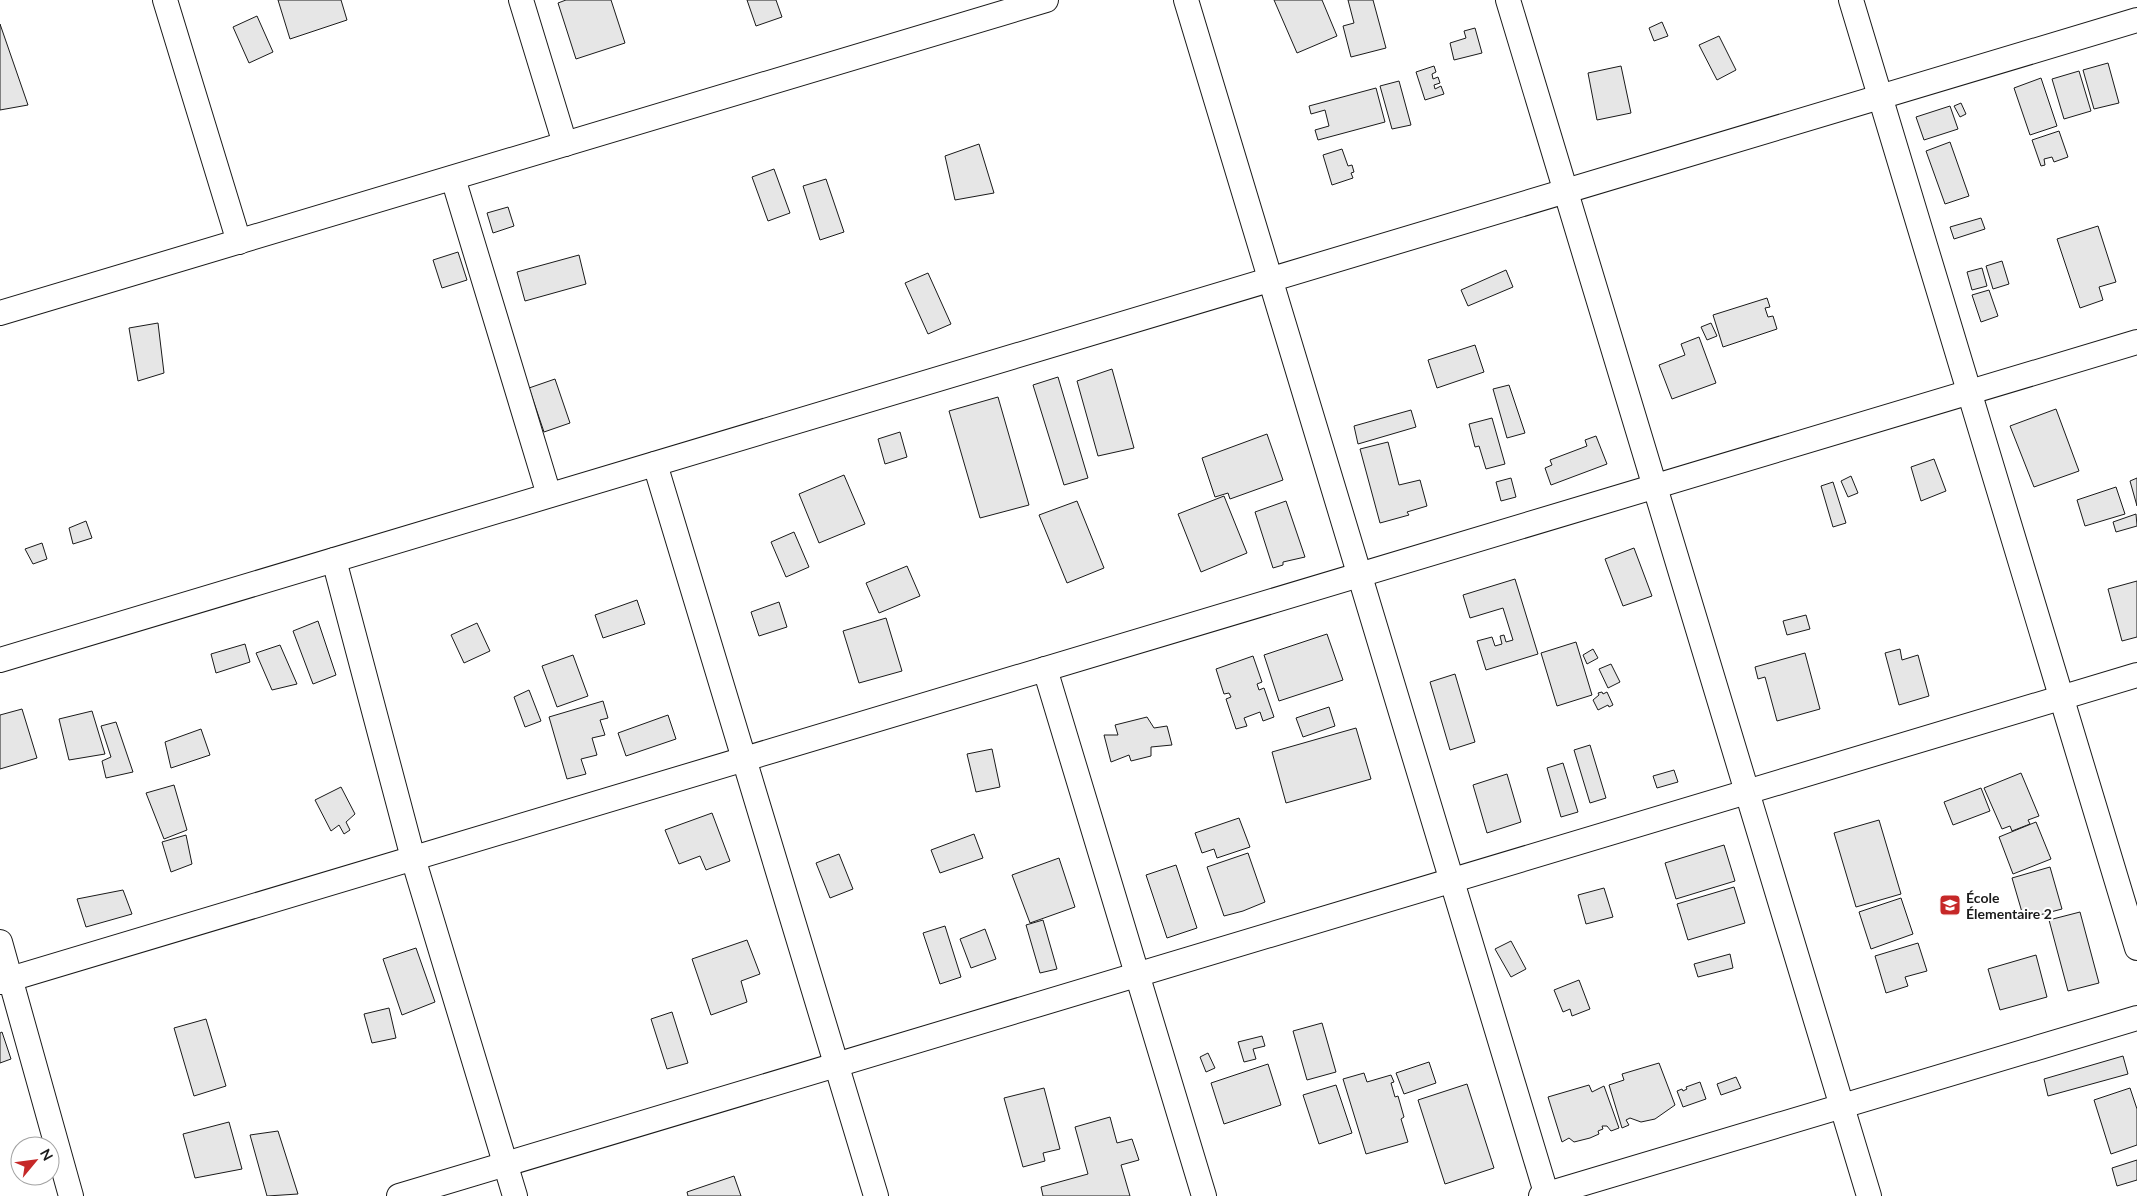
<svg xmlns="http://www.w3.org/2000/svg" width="2137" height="1196" font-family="Lato,sans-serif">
<rect width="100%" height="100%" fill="#fff"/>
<!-- building -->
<g fill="#e6e6e6" stroke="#1a1a1a">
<polygon points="278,0 341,0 347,20 290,39"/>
<polygon points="566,0 611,0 625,43 576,59 558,3"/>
<polygon points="747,0 776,0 782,17 756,26"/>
<polygon points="1274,0 1322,0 1337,36 1297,53"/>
<polygon points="1348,0 1373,0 1386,48 1351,57 1343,26 1354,23"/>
<polygon points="257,16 273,52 249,63 233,27"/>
<polygon points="1662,22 1668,36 1654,41 1649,28"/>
<polygon points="0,24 28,105 0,110"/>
<polygon points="1475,28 1482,53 1454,60 1450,43 1466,38 1464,31"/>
<polygon points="1719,36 1736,70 1717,80 1699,45"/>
<polygon points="2108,63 2119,103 2094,109 2083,70"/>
<polygon points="1434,66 1436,72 1432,74 1433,79 1438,77 1440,83 1434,85 1435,89 1441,86 1444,94 1425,100 1416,72"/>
<polygon points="1621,66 1631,113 1597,120 1588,73"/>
<polygon points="2079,71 2091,111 2064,119 2052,79"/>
<polygon points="2041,78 2057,126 2030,135 2014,88"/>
<polygon points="1399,81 1411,125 1392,129 1380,86"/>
<polygon points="1376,88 1385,122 1318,140 1315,130 1329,126 1325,110 1311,114 1309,106"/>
<polygon points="1961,103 1966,114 1960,117 1954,106"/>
<polygon points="1950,106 1958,129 1924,140 1916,117"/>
<polygon points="2059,131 2068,157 2054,162 2052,157 2044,159 2045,165 2041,166 2032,140"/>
<polygon points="1950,142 1969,196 1945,204 1926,151"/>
<polygon points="979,144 994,193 955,200 945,156"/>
<polygon points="1342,149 1348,166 1352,165 1354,172 1351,173 1353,178 1332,185 1323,155"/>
<polygon points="774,169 790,213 768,221 752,177"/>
<polygon points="826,179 844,232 820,240 803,186"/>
<polygon points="508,207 514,226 493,233 487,213"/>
<polygon points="1981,218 1985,229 1954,239 1950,227"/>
<polygon points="2098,226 2116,282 2099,287 2103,300 2080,308 2057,239"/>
<polygon points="458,252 467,280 442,288 433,260"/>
<polygon points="579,255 586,284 525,301 517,272"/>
<polygon points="2002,261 2009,284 1993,289 1986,266"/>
<polygon points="1982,268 1987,286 1972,290 1967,272"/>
<polygon points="1506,270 1513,287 1468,306 1461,290"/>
<polygon points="928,273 951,324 928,334 905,283"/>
<polygon points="1989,290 1998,316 1981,322 1972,295"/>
<polygon points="1767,298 1770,307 1765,308 1768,317 1773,316 1777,329 1723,347 1713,315"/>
<polygon points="158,323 164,373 138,381 129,328"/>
<polygon points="1711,323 1717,336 1707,340 1701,327"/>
<polygon points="1699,337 1716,383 1672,399 1659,365 1685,355 1681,344"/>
<polygon points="1475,345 1484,372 1437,388 1428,360"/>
<polygon points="1112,369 1134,448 1098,456 1077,381"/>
<polygon points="1058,377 1088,478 1064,485 1033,385"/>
<polygon points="555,379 570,423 544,432 529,388"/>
<polygon points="1509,385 1525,433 1507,438 1493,389"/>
<polygon points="998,397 1029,505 980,518 949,411"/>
<polygon points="2056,409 2079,471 2034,487 2010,426"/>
<polygon points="1411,410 1416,427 1358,444 1354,426"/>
<polygon points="1492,418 1505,464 1486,469 1479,446 1475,447 1469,424"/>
<polygon points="900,432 907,457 885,464 878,439"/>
<polygon points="1267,434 1283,480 1230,499 1228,493 1215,497 1202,458"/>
<polygon points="1596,436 1607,464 1551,485 1545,468 1552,465 1550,460 1587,446 1585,440"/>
<polygon points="1388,442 1399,485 1420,480 1427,506 1407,512 1409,515 1380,523 1360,449"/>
<polygon points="1934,459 1946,491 1921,501 1911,467"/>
<polygon points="844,475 865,524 819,543 799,494"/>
<polygon points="1851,476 1858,493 1848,497 1841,481"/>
<polygon points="1511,478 1516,497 1501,501 1496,482"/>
<polygon points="2137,478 2137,506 2130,481"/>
<polygon points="1833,482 1846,523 1833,527 1821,486"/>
<polygon points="2116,487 2125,514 2085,526 2077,500"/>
<polygon points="1224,496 1247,553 1201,572 1178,514"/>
<polygon points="1077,501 1104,568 1067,583 1039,515"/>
<polygon points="1286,501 1305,557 1283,562 1283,565 1273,568 1255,512"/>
<polygon points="2136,514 2137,526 2116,532 2113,522"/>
<polygon points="86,521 92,538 73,544 69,528"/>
<polygon points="794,532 809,567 786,577 771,542"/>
<polygon points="42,543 47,559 33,564 25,549"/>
<polygon points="1634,548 1652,596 1623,606 1605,559"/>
<polygon points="907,566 920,596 879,613 866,583"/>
<polygon points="1515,579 1538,654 1486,670 1477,641 1492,637 1495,646 1502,644 1500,636 1504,635 1506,642 1513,640 1503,608 1470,618 1463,595"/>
<polygon points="2137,581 2137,637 2122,641 2108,589"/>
<polygon points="637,600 645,624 603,638 595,615"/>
<polygon points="779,602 787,627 759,636 751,612"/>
<polygon points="1806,615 1810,629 1787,635 1783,621"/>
<polygon points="886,618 902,671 859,683 843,631"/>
<polygon points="318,621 336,675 313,684 293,631"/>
<polygon points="477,623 490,651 464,663 451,635"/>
<polygon points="1327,634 1343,680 1279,701 1264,655"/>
<polygon points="1576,642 1592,695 1557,706 1541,653"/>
<polygon points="245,644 250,662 216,673 211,654"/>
<polygon points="280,645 297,684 272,690 256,653"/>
<polygon points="1593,649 1598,658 1587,664 1583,655"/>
<polygon points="1900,649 1902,660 1918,655 1929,696 1899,705 1885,653"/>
<polygon points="1805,653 1820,709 1777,721 1765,677 1758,679 1755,667"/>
<polygon points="573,655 588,696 557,707 542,666"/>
<polygon points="1253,656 1262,682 1257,684 1259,690 1264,688 1274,717 1263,721 1260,712 1244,718 1247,726 1236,729 1226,699 1231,697 1229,693 1224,694 1216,669"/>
<polygon points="1611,664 1620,682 1608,688 1599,669"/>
<polygon points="1455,674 1475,742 1450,750 1430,682"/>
<polygon points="529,690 541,721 525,727 514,697"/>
<polygon points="1602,692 1603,694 1607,692 1613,705 1609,707 1608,705 1598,710 1593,700 1599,695 1598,693"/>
<polygon points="603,701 608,718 600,720 605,735 592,738 597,755 581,759 586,774 567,779 549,717"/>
<polygon points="1329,707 1335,726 1303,737 1296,718"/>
<polygon points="22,709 37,758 0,769 0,715"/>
<polygon points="92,711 105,754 69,760 59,719"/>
<polygon points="668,715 676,739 626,756 618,733"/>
<polygon points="1147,717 1154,728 1167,726 1172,745 1151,747 1151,756 1131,761 1129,755 1111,762 1104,735 1118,735 1115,725"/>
<polygon points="116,722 133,772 106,778 102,761 111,757 101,726"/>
<polygon points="1356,728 1371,779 1286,803 1272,752"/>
<polygon points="201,729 210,755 171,768 165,742"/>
<polygon points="1590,745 1606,798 1590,803 1574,750"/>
<polygon points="992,749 1000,787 976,792 967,754"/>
<polygon points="1563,763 1578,812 1561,817 1547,768"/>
<polygon points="1674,770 1678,782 1657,788 1653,776"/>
<polygon points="2021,773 2039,816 2028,820 2030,824 2012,831 2010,826 2002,829 1984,788"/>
<polygon points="1507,774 1521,822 1487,833 1473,785"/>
<polygon points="174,785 187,830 164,839 146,793"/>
<polygon points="341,787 355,814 346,822 350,830 344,834 339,825 331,831 315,800"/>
<polygon points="1981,788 1990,811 1953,825 1944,802"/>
<polygon points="712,813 730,861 706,870 700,856 679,864 665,830"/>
<polygon points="1239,818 1250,847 1217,858 1214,849 1202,853 1195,833"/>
<polygon points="1879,820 1901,894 1856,907 1834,833"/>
<polygon points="2036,822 2051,859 2013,874 1999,837"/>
<polygon points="974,834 983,858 940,873 931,850"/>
<polygon points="186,835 192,864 171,872 162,842"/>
<polygon points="1724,845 1735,881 1676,899 1665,863"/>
<polygon points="1248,853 1265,902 1243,911 1224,916 1207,867"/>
<polygon points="839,854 853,889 830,898 816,863"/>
<polygon points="1059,858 1075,907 1030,923 1012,875"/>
<polygon points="1176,865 1197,928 1167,938 1146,875"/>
<polygon points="2050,867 2062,909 2024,919 2012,878"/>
<polygon points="1734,887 1745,923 1688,940 1677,904"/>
<polygon points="1604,888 1613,917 1586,924 1578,895"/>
<polygon points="123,890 132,914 86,927 77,899"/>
<polygon points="1901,898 1913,934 1871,949 1859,912"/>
<polygon points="2080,912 2099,983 2068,991 2049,920"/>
<polygon points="1043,920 1057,969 1040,973 1026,925"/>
<polygon points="945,926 961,977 940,984 923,933"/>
<polygon points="985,929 996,959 971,968 960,939"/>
<polygon points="747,940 760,974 741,981 747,1002 711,1015 692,959"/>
<polygon points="1511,941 1526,969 1511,977 1495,949"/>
<polygon points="1918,943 1927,971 1905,977 1908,986 1886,993 1875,956"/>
<polygon points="416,948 435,1002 402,1015 383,959"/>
<polygon points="1730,954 1733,968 1698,977 1694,964"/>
<polygon points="2036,955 2047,997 2000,1010 1988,969"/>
<polygon points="1579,980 1590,1009 1572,1016 1570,1009 1563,1012 1554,990"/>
<polygon points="389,1008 396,1038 372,1043 364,1014"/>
<polygon points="672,1012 688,1063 667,1069 651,1019"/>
<polygon points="206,1019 226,1086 194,1096 174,1028"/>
<polygon points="1322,1023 1336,1072 1307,1080 1293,1031"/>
<polygon points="2,1032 11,1059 0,1063 0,1033"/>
<polygon points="1262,1036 1265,1046 1253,1049 1256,1059 1244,1062 1238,1042"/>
<polygon points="1208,1053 1215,1068 1206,1072 1200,1057"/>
<polygon points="2123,1056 2128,1074 2048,1096 2044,1079"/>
<polygon points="1429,1062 1436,1083 1404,1094 1396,1073"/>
<polygon points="1659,1063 1675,1105 1655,1119 1641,1122 1630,1118 1626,1120 1629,1125 1622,1128 1609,1085 1624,1080 1622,1074"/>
<polygon points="1268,1064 1281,1105 1224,1124 1211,1083"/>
<polygon points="1364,1073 1367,1082 1391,1075 1394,1082 1391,1083 1395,1097 1398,1096 1404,1117 1401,1119 1408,1142 1366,1154 1343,1079"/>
<polygon points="1736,1077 1741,1088 1721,1095 1717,1084"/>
<polygon points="1700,1082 1706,1099 1683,1107 1677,1091 1682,1089 1683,1091 1687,1089 1686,1087"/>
<polygon points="1467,1084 1494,1168 1445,1184 1418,1100"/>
<polygon points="1336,1085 1352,1133 1319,1144 1303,1095"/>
<polygon points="1589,1085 1592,1092 1604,1086 1619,1128 1611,1131 1607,1126 1602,1126 1603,1129 1598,1131 1599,1134 1590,1138 1574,1142 1569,1138 1562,1142 1548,1097"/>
<polygon points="1044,1088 1060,1149 1043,1153 1045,1161 1023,1167 1004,1098"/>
<polygon points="2130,1088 2137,1109 2137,1145 2111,1154 2094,1100"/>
<polygon points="1110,1117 1117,1143 1132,1139 1139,1160 1121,1165 1130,1196 1043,1196 1041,1187 1088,1174 1075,1127"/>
<polygon points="229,1122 242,1169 195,1178 183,1134"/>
<polygon points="278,1131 298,1194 267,1196 250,1135"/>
<polygon points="2137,1160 2137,1180 2117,1186 2112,1168"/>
<polygon points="734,1176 741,1196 688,1196 687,1192"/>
</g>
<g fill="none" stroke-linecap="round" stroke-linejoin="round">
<!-- minor casing -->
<g stroke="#1a1a1a" stroke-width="26">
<g id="minor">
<polyline points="165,0 239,242"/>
<polyline points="521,0 565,144"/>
<polyline points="1186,0 1547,1196"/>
<polyline points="1508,0 1869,1196"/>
<polyline points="1851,0 2137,948"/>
<polyline points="453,178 549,495"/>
<polyline points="0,313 1046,0"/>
<polyline points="655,464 876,1196"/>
<polyline points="334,560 413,858 515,1196"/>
<polyline points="0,660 2137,20"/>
<polyline points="1045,669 1204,1196"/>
<polyline points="0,942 71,1196"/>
<polyline points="0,982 2137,342"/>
<polyline points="399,1196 2137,675"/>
<polyline points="1541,1196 2137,1018"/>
</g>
</g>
<!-- minor -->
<use href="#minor" stroke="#fff" stroke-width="24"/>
</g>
<!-- icons -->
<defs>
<g id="school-square" transform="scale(1.125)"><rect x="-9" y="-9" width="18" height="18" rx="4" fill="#c62828" stroke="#fff"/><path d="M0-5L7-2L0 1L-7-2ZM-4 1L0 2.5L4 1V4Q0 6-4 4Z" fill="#fff"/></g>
</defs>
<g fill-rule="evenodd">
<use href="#school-square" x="1950" y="905"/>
</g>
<g text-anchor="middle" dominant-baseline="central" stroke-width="4" stroke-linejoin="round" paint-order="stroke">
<!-- poi labels -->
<g font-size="14" font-weight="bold" fill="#1a1a1a" stroke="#fff" text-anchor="start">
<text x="1966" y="897">École<tspan x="1966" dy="16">Élementaire 2</tspan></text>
</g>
</g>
<!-- north arrow -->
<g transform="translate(35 1161) rotate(61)"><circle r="24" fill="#ffffff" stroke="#a3a3a3"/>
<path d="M0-4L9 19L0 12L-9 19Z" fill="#c62828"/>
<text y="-8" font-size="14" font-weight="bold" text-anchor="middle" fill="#1a1a1a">N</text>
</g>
</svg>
